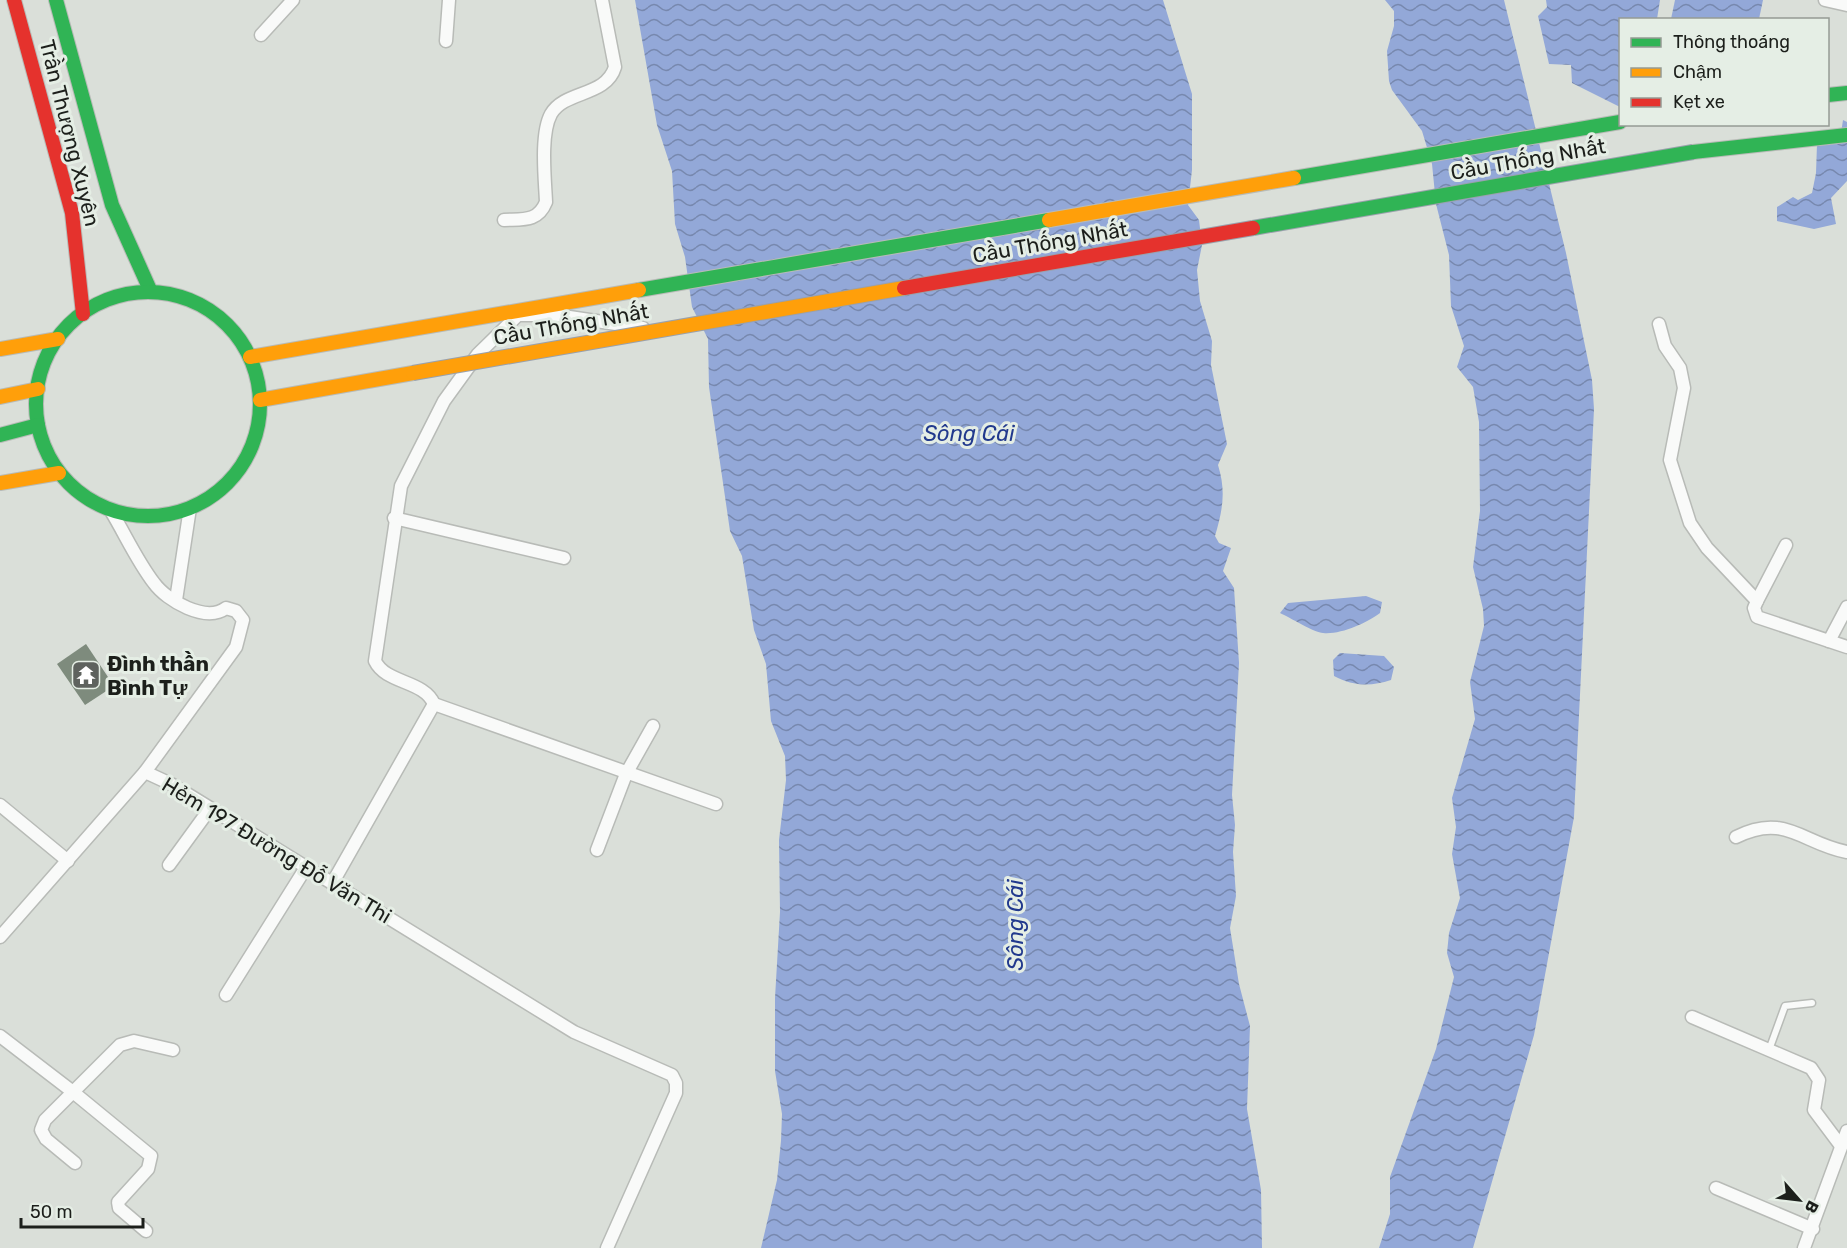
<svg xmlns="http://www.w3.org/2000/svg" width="1847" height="1248" font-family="Rubik,sans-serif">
<defs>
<pattern id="water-waves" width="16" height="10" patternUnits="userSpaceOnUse" patternTransform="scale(1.5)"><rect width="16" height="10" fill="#93a8d8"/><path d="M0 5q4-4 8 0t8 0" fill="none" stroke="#7788ae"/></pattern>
</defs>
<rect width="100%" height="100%" fill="#dadfd9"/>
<!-- water -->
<g fill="url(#water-waves)">
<path d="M635,0H1163L1192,94V170L1188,205L1199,220L1202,245L1197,270L1200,301L1212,341L1211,365L1227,444L1218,465C1226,491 1223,509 1215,536L1219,543L1231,548L1223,571L1234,588L1239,663L1232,795L1235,825L1233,852L1236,896L1230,928L1239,984L1250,1026L1247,1109L1261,1190L1262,1248H761L777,1180L781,1141L782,1114L775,1071V998L780,912L779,840L786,780L785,756L771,721L766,664L754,630L742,556L730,531L709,387L708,339L692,307L685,257L675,224L672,171L657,125Z"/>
<polygon points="1385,0 1504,0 1566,253 1592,380 1594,409 1574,817 1534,1035 1473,1248 1379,1248 1390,1214 1390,1177 1436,1049 1454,977 1447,953 1449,933 1460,898 1452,854 1456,827 1452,798 1475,719 1470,682 1484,626 1483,609 1473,567 1480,511 1479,422 1473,387 1457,367 1464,346 1451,306 1449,255 1436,204 1432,164 1422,131 1392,90 1389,81 1387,51 1394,26 1394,11"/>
<polygon points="1546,0 1660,0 1657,19 1620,20 1620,107 1572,83 1571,65 1549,64 1538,16 1547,7"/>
<polygon points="1675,0 1763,0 1759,19 1671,19"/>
<polygon points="1843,120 1847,122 1847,181 1831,198 1836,224 1814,229 1777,221 1777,207 1793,197 1798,200 1812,193 1816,173 1817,144 1841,133"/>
<path d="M1366,596L1382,602L1380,613C1367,623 1340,635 1323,633C1315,633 1289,617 1280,613L1288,603Z"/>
<path d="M1340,653L1384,656L1394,667L1391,680C1370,687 1353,686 1334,676L1333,660Z"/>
</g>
<!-- building -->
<polygon fill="#7e8b7d" points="86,644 114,686 85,705 57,664"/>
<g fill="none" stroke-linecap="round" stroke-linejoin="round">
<!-- lane casing -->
<g stroke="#b8bbb7" stroke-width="9">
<polyline id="lane" points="1769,1050 1785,1006 1812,1003"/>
</g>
<!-- street casing -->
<g stroke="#b8bbb7" stroke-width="15">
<g id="street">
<polyline points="1825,0 1847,5"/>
<polyline points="261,35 293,0"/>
<polyline points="446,41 449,0"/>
<path d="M504,220C523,219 538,222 546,202C545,179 540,134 551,114C565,90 606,97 615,67L602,0"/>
<polyline points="1659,324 1665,346 1680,368 1684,388 1670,460 1690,523 1707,548 1757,601"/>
<path d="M111,511C125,534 137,561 154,583C167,601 206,623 226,608L236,611L243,620L236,647L145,772"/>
<polyline points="394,518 564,558"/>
<polyline points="1786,545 1757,601 1754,608 1757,617 1847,647"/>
<polyline points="176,600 190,508"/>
<polyline points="1829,641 1847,607"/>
<path d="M434,704C424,680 386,684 375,661L401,486L444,401L478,354L518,315H556L643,328"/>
<polyline points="0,805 68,861"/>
<path d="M1736,837C1785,812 1803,844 1847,852"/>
<polyline points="597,850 626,774 653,726"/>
<polyline points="169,865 209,810"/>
<polyline points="333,882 434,704 716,804"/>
<polyline points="0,937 145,772 171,784 574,1032 672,1075 676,1083 676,1093 607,1248"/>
<polyline points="226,995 305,869"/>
<polyline points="1692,1017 1811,1068 1819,1080 1814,1110 1841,1146"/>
<polyline points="0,1036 73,1092 120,1045 134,1041 173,1050"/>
<polyline points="75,1163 46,1139 41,1130 45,1120 73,1092 151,1156 148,1169 118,1202 119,1208 146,1231"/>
<polyline points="1716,1188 1813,1229"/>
<polyline points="1804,1248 1847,1131"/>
</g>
</g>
<!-- fast casing -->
<g stroke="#b8bbb7" stroke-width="16">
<g id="fast">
<polyline points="56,0 112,205 151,292"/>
<polyline points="1828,95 1847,93"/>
<polyline points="1693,152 1847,135"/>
<polyline points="1294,178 1620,122"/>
<polyline points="639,290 1049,220"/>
<circle cx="148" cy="404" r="112"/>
<polyline points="0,435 38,425"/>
</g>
</g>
<!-- slow casing -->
<g stroke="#b8bbb7" stroke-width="16">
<g id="slow">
<polyline points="1049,220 1294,178"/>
<polyline points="0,349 58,339"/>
<polyline points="250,357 639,290"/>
<polyline points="0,397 38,389"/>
<polyline points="260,400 413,373"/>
<polyline points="0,483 59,473"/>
</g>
</g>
<!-- jam casing -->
<g stroke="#b8bbb7" stroke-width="16">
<polyline id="jam" points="14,0 72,213 83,314"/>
</g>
<!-- lane -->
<use href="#lane" stroke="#f9faf9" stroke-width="6"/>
<!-- street -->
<use href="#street" stroke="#f9faf9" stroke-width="12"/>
<!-- fast -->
<use href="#fast" stroke="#30b455" stroke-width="14"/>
<!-- slow -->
<use href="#slow" stroke="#ff9f0a" stroke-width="14"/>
<!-- jam -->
<use href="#jam" stroke="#e5322d" stroke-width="14"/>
<!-- fast-bridge casing -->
<g stroke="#9aa1ac" stroke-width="16" stroke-linecap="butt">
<polyline id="fast-bridge" points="1253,228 1693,152"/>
</g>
<!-- slow-bridge casing -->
<g stroke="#9aa1ac" stroke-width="16" stroke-linecap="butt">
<polyline id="slow-bridge" points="413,373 904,288"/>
</g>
<!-- jam-bridge casing -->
<g stroke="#9aa1ac" stroke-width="16" stroke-linecap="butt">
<polyline id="jam-bridge" points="904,288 1253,228"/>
</g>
<!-- fast-bridge -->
<use href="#fast-bridge" stroke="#30b455" stroke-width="14"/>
<!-- slow-bridge -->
<use href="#slow-bridge" stroke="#ff9f0a" stroke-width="14"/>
<!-- jam-bridge -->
<use href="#jam-bridge" stroke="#e5322d" stroke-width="14"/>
</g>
<!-- icons -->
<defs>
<g id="temple-square" transform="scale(1.5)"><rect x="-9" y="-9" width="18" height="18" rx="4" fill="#5e625e" stroke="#e5eee5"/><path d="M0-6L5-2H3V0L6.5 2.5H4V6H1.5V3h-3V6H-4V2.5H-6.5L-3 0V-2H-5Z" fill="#fff"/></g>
</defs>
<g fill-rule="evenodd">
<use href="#temple-square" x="86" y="675"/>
</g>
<g text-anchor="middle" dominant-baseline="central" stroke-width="6" stroke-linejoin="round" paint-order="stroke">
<!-- street labels -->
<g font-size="21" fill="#1c1f1b" stroke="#e5eee5">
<text transform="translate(70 133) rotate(76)">Trần Thượng Xuyên</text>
<text transform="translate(1528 159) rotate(-10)">Cầu Thống Nhất</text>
<text transform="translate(1050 242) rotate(-10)">Cầu Thống Nhất</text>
<text transform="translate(571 324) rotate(-10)">Cầu Thống Nhất</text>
<text transform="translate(277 850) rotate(31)">Hẻm 197 Đường Đỗ Văn Thi</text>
</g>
<!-- poi labels -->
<g font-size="21" font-weight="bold" fill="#1c1f1b" stroke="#e5eee5" text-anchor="start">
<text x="107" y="663">Đình thần<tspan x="107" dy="24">Bình Tự</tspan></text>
</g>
<!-- water labels -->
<g font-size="22" font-style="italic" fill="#21398d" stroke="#e5eee5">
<text x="969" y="433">Sông Cái</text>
<text transform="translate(1015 925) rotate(-90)">Sông Cái</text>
</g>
</g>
<!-- legend -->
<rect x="1619" y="18" width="210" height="108" fill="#e5eee5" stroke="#959b94" stroke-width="1.5"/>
<rect x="1631" y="38" width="30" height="9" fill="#30b455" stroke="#959b94" stroke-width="1.5"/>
<text x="1673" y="48" font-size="18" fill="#1c1f1b">Thông thoáng</text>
<rect x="1631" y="68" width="30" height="9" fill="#ff9f0a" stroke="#959b94" stroke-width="1.5"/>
<text x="1673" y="78" font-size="18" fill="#1c1f1b">Chậm</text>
<rect x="1631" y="98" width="30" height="9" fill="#e5322d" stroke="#959b94" stroke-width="1.5"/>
<text x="1673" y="108" font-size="18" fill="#1c1f1b">Kẹt xe</text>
<!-- north arrow -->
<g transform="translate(1799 1200) rotate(118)" stroke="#e5eee5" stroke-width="4.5" paint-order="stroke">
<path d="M0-4.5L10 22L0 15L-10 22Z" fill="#1c1f1b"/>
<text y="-9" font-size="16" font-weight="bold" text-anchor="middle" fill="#1c1f1b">B</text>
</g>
<!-- scale -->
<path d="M21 1218v9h122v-9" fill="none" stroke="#1c1f1b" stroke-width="3"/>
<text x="30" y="1218" font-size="18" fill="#1c1f1b" stroke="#e5eee5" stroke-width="4.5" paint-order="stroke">50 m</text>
</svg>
